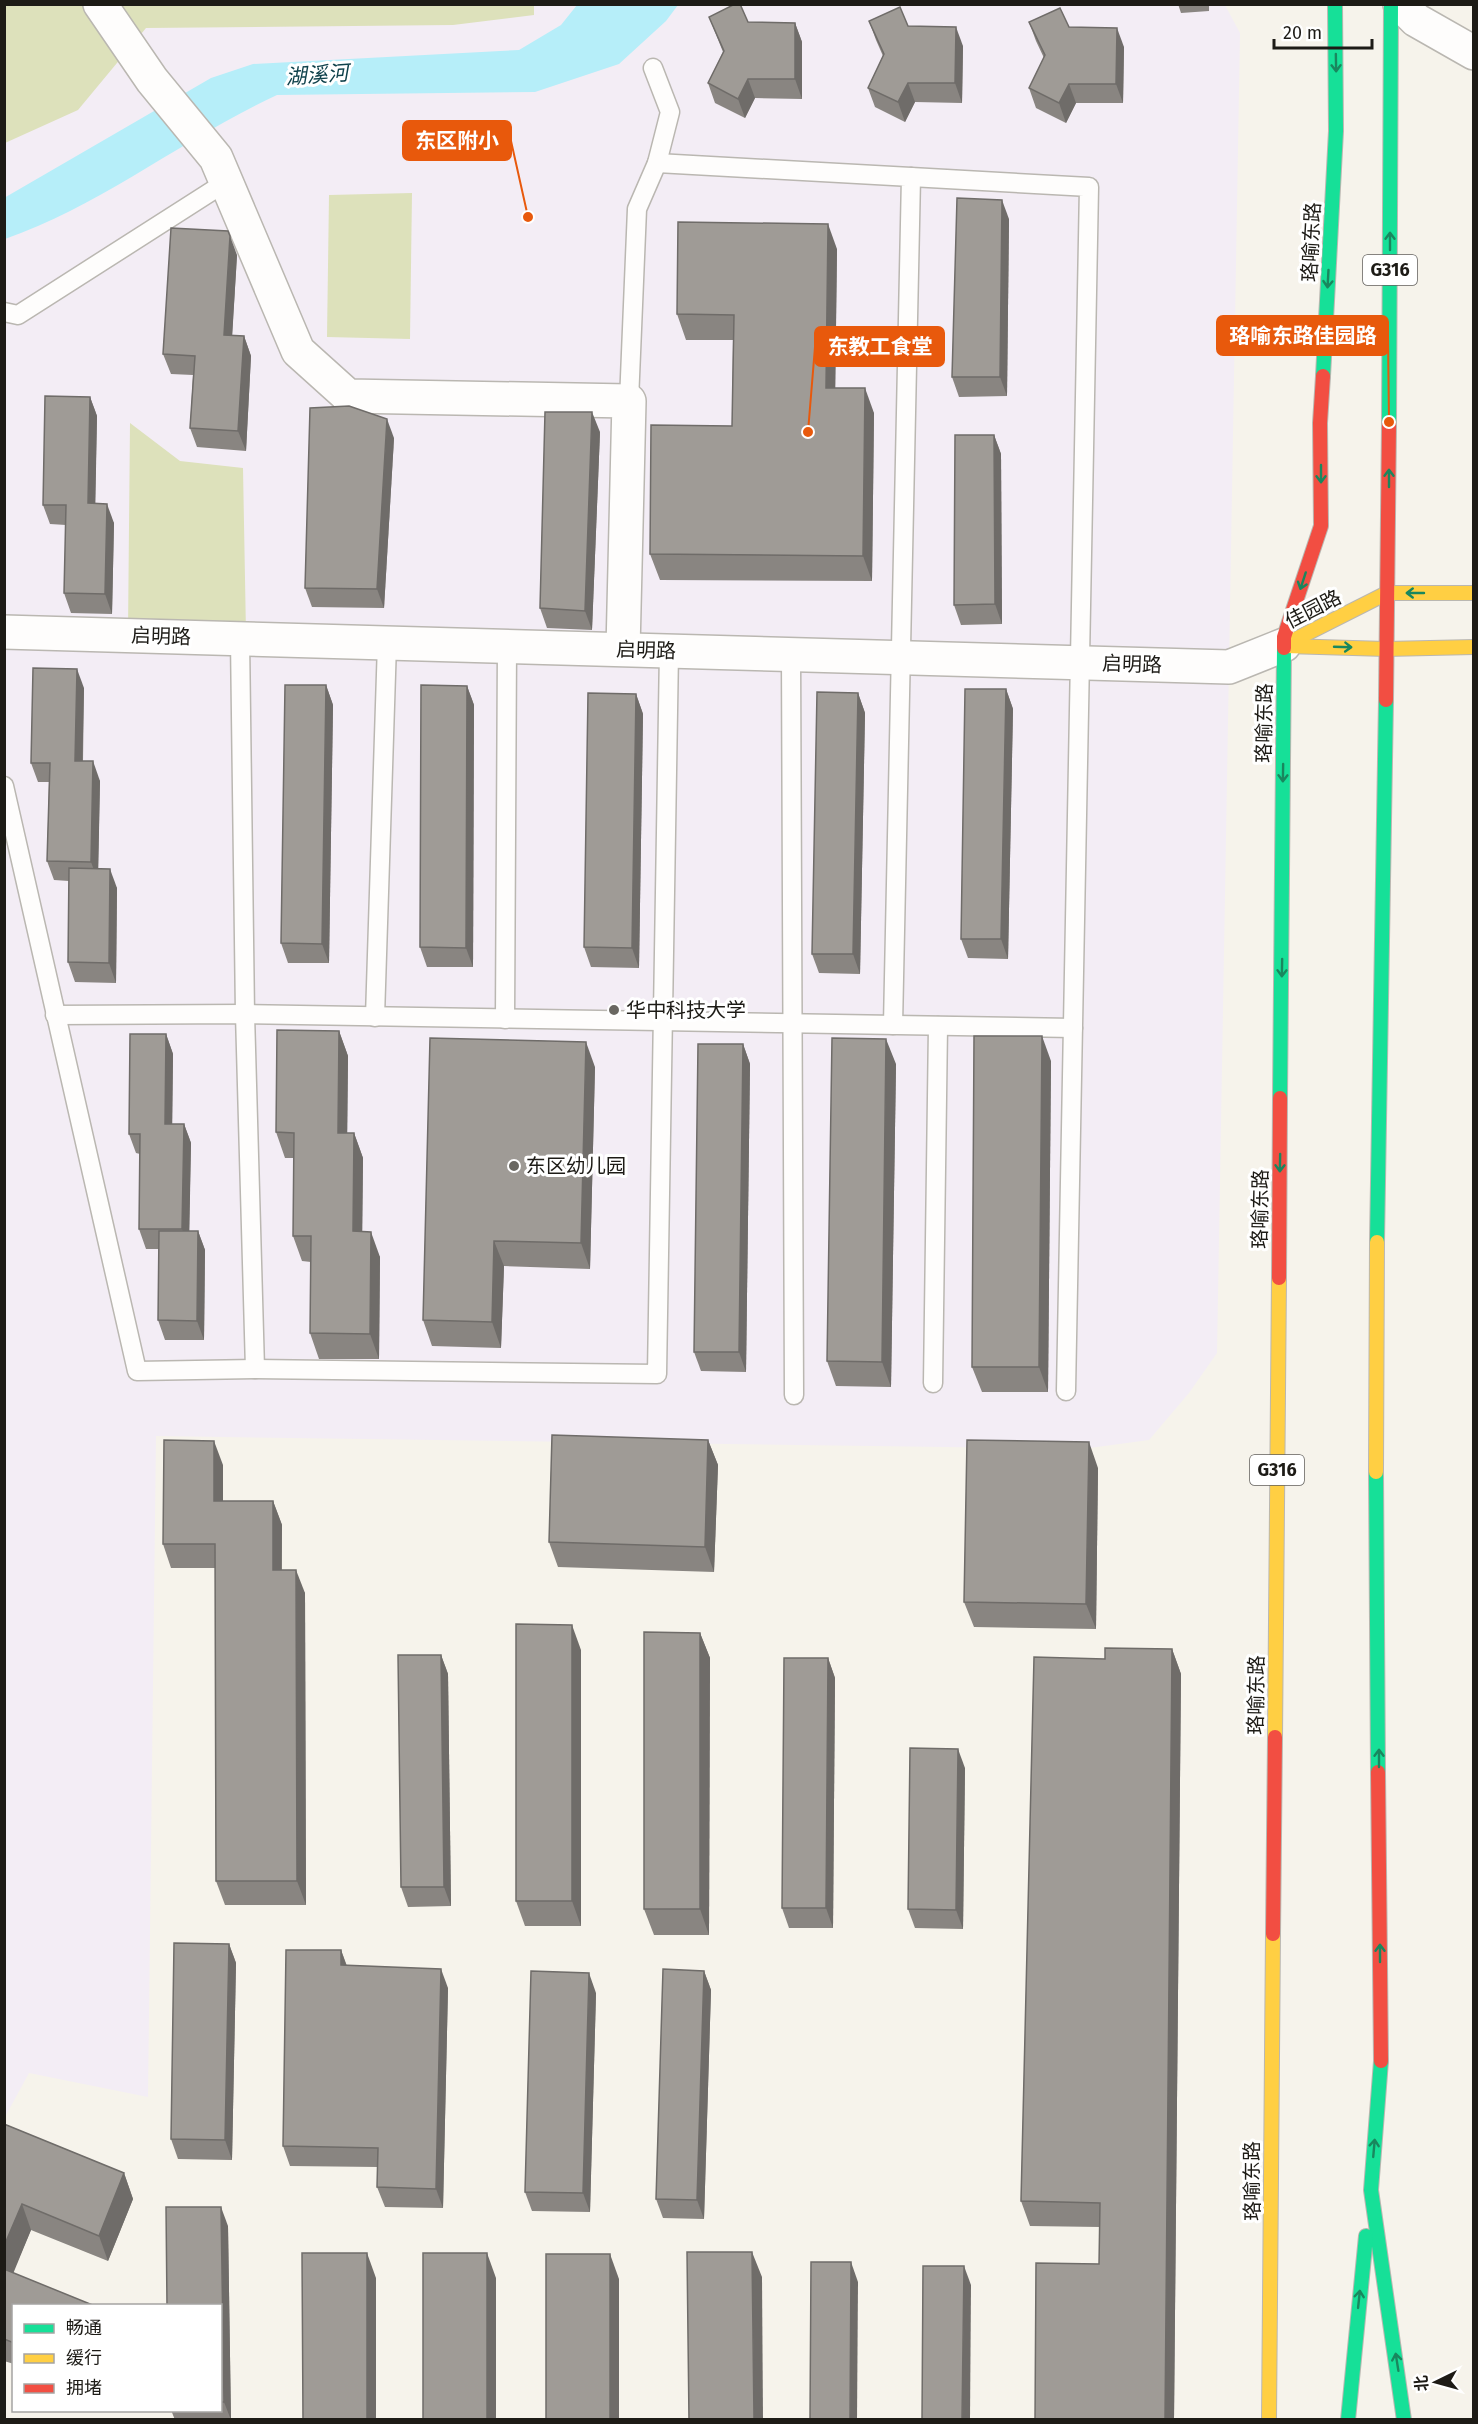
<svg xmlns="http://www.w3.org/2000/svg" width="1478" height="2424" font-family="'Fira Sans','Noto Sans SC',sans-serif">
<rect width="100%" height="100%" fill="#f6f3eb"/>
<!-- education -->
<polygon fill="#f3edf5" points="5,5 1225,5 1240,33 1217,1353 1189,1393 1149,1440 1082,1449 156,1436 148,2097 29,2073 5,2117"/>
<!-- green -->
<g fill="#dde1bb">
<polygon points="4,5 534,5 534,15 453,25 146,28 78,110 5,143"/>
<polygon points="412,193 410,339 327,337 329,195"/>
<polygon points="130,423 180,461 243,468 246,633 128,631"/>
</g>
<!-- water -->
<path fill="#b6eef9" d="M577,5H678L666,21L619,64L535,92L277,95C184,138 102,205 5,239L4,198L211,78L253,64L519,50L561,25Z"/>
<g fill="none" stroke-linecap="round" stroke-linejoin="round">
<!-- lane casing -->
<g stroke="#bab7b1" stroke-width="21">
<g id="lane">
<polyline points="657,163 911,177 893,1025"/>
<polyline points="911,177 1089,187 1066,1391"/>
<polyline points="4,312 18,315 226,182"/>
<polyline points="629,401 637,209 657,163 670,112 653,68"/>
<polyline points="240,639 245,1014 255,1369"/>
<polyline points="791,654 794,1395"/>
<polyline points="4,786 137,1371 255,1369 657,1374 669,651"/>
<polyline points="55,1015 245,1014 1073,1028"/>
<polyline points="375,1017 387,643"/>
<polyline points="505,1019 507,646"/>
<polyline points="933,1383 938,1026"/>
</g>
</g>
<!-- street casing -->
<g stroke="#bab7b1" stroke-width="36">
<g id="street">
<polyline points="100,4 152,80 216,158 298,351 348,396 629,401 623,649"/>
<polyline points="1400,4 1416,20 1474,53"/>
<polyline points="4,632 1229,667 1284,645"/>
</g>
</g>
<!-- fast casing -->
<g stroke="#bab7b1" stroke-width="16">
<g id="fast">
<polyline points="1323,376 1336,131 1335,4"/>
<polyline points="1389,424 1391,4"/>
<polyline points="1280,1098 1284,648"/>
<polyline points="1377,1242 1386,700"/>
<polyline points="1376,1472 1378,1772"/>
<polyline points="1381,2061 1371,2190 1404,2420"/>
<polyline points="1348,2420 1366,2236"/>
</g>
</g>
<!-- slow casing -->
<g stroke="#bab7b1" stroke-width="16">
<g id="slow">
<polyline points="1284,645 1387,593 1474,593"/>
<polyline points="1286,646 1386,649 1474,647"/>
<polyline points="1376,1472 1377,1242"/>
<polyline points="1275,1737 1279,1278"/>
<polyline points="1269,2420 1273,1934"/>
</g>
</g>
<!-- jam casing -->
<g stroke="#bab7b1" stroke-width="16">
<g id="jam">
<polyline points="1284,648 1284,637 1321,526 1320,423 1323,376"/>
<polyline points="1386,700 1389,424"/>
<polyline points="1279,1278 1280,1098"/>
<polyline points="1378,1772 1381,2061"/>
<polyline points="1273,1934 1275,1737"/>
</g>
</g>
<!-- lane -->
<use href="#lane" stroke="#fefdfc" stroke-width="18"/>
<!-- street -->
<use href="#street" stroke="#fefdfc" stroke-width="33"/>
<!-- fast -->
<use href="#fast" stroke="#16e098" stroke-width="14"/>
<!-- slow -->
<use href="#slow" stroke="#ffcf43" stroke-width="14"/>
<!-- jam -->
<use href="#jam" stroke="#f24e42" stroke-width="14"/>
</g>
<!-- wall -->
<g fill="#898581">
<polygon points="1178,4 1209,4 1209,11 1181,13"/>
<polygon points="709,17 748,22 795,23 802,42 802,99 755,98 745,118 715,103 708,83 723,52"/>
<polygon points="869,21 908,26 963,46 962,103 915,102 905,122 875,107 868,88 883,56 876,40"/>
<polygon points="1029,22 1069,27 1124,47 1123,103 1076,103 1066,123 1036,108 1029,88 1044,58 1036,41"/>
<polygon points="1009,219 1007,396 959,397 952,377"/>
<polygon points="837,249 835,388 874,413 872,581 660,580 650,554 732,426 733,340 686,340 677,314"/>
<polygon points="237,255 232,336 244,336 251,356 246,451 197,447 190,428 193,375 171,374 163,354"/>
<polygon points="90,397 97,416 95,503 114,523 112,614 71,613 64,593 66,525 50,524 43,505"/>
<polygon points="600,432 592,630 547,628 540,608"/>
<polygon points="994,435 1001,454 1002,624 961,625 954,605"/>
<polygon points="394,438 384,608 312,607 305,588"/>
<polygon points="326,685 333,705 329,963 288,963 281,943"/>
<polygon points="467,686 474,705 473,967 427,967 420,947"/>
<polygon points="84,688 83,761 100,781 98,869 117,888 116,983 75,982 68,962 69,881 54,880 47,861 49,782 38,782 31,763"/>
<polygon points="1006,689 1013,709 1008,959 968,958 961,939"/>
<polygon points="858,693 865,713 860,974 819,973 812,954"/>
<polygon points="636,694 643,714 639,968 591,967 584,947"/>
<polygon points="339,1031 348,1056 347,1133 354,1133 363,1158 362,1231 380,1257 379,1359 319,1359 310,1333 311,1262 302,1261 293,1236 294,1158 285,1158 276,1132"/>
<polygon points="166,1034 173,1054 172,1124 184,1124 191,1143 189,1231 198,1231 205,1250 204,1340 165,1340 158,1320 159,1249 146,1249 139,1229 140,1154 136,1153 129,1134"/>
<polygon points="743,1044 750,1064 746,1372 701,1371 694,1352"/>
<polygon points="1051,1061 1048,1392 982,1392 972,1367"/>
<polygon points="896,1064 891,1387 836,1386 827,1361"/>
<polygon points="595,1067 590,1269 504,1266 501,1348 432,1346 423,1320"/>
<polygon points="708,1440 718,1465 714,1572 558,1567 549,1542"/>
<polygon points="223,1465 223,1501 273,1501 282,1525 282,1570 305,1593 306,1905 225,1905 216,1881 215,1568 171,1568 163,1544"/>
<polygon points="1098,1468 1096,1629 974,1627 964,1602"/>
<polygon points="700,1633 710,1658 709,1935 654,1935 644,1909"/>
<polygon points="1172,1649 1181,1674 1174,2420 1035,2420 1099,2264 1100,2227 1030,2226 1021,2201 1105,1659"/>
<polygon points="581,1650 581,1926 525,1926 516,1901"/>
<polygon points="441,1655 448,1674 451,1906 408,1907 401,1887"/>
<polygon points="828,1658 835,1678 833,1928 789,1928 782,1908"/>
<polygon points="965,1768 963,1929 915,1928 908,1909"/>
<polygon points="229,1944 236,1963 232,2160 178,2159 171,2139"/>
<polygon points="341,1950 347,1966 448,1988 443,2208 385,2207 377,2187 378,2167 290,2166 283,2146"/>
<polygon points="704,1971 711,1990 704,2219 663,2218 656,2199"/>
<polygon points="596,1993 590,2212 532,2211 525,2192"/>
<polygon points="4,2124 124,2173 133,2199 108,2261 31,2230 13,2272 14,2364 4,2361"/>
<polygon points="228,2226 231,2420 175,2420 171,2410 220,2410 220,2306"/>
</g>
<!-- shaded-wall -->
<g fill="#6f6c69">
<polygon points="795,23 802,42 802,99 795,79"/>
<polygon points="956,27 963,46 962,103 955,83"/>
<polygon points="1117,28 1124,47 1123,103 1116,84"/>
<polygon points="748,79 755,98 745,118 738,99"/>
<polygon points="908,83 915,102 905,122 898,102"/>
<polygon points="1069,84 1076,103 1066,123 1059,103"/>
<polygon points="1002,200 1009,219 1007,396 1000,377"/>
<polygon points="828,224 837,249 835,413 826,388"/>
<polygon points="230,236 237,255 231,355 224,335"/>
<polygon points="244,336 251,356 246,451 238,431"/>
<polygon points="865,388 874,413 872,581 863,556"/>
<polygon points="90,397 97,416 95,523 88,503"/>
<polygon points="592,412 600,432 592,630 585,611"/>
<polygon points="387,419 394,438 384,608 377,589"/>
<polygon points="994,435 1001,454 1002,624 995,604"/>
<polygon points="107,504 114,523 112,614 105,594"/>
<polygon points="77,669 84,688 82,780 75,761"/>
<polygon points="326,685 333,705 329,963 322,944"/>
<polygon points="467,686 474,705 473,967 466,948"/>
<polygon points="1006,689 1013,709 1008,959 1001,939"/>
<polygon points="858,693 865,713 860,974 853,954"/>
<polygon points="636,694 643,714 639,968 632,948"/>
<polygon points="93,761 100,781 98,881 91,862"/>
<polygon points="110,869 117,888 116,983 109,963"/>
<polygon points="339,1031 348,1056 347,1158 338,1133"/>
<polygon points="166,1034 173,1054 172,1143 165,1124"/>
<polygon points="1042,1036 1051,1061 1048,1392 1039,1367"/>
<polygon points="886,1039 896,1064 891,1387 882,1362"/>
<polygon points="586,1042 595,1067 590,1269 581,1243"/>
<polygon points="743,1044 750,1064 746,1372 739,1352"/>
<polygon points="184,1124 191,1143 189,1249 182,1229"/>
<polygon points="354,1133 363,1158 362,1257 353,1231"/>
<polygon points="198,1231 205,1250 204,1340 197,1321"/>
<polygon points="371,1232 380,1257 379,1359 370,1334"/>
<polygon points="494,1241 504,1266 501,1348 492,1322"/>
<polygon points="708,1440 718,1465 714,1572 705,1547"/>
<polygon points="214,1441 223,1465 223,1525 214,1501"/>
<polygon points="1089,1442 1098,1468 1096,1629 1086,1604"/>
<polygon points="273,1501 282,1525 281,1593 273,1570"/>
<polygon points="296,1570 305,1593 306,1905 297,1881"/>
<polygon points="572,1625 581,1650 581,1926 572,1901"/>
<polygon points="700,1633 710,1658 709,1935 700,1909"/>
<polygon points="1172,1649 1181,1674 1174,2420 1165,2420"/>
<polygon points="441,1655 448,1674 451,1906 444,1887"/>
<polygon points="828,1658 835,1678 833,1928 826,1908"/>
<polygon points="958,1749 965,1768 963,1929 956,1910"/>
<polygon points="229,1944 236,1963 232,2160 225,2140"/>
<polygon points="341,1950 348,1970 341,1965"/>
<polygon points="441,1969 448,1988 443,2208 436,2189"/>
<polygon points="704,1971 711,1990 704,2219 697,2200"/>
<polygon points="589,1973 596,1993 590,2212 583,2193"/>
<polygon points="124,2173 133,2199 108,2261 99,2236"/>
<polygon points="22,2204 31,2230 6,2291 4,2287 4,2246"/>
<polygon points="221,2207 228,2226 231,2420 224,2402"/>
<polygon points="752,2252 762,2277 763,2420 754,2420"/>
<polygon points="367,2253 376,2278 376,2420 367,2420"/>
<polygon points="487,2253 496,2278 496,2420 487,2420"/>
<polygon points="610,2254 619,2279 619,2420 610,2420"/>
<polygon points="851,2262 858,2282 857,2420 850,2420"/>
<polygon points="964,2266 971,2285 970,2420 962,2420"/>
</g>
<!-- building -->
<g fill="#9f9b96" stroke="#6f6c69" stroke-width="1.5">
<polygon points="735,4 740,4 748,22 795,23 795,79 748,79 738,99 708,83 724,51 709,17"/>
<polygon points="900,7 908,26 956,27 955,83 908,83 898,102 868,88 884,54 869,21"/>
<polygon points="1060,8 1069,27 1117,28 1116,84 1069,84 1059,103 1029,88 1045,55 1029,22"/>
<polygon points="957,198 1002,200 1000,377 952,377"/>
<polygon points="678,222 828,224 826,388 865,388 863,556 650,554 651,425 732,426 734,315 677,314"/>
<polygon points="171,228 228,231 230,236 224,335 244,336 238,431 190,428 195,356 163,354"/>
<polygon points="45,396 90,397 88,503 107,504 105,594 64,593 66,505 43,505"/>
<polygon points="349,406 387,419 377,589 305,588 310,408"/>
<polygon points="545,412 592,412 585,611 540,608"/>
<polygon points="955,435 994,435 995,604 954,605"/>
<polygon points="33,668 77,669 75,761 93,761 91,862 47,861 50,763 31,763"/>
<polygon points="285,685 326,685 322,944 281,943"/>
<polygon points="421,685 467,686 466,948 420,947"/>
<polygon points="965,689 1006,689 1001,939 961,939"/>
<polygon points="817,692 858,693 853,954 812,954"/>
<polygon points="588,693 636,694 632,948 584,947"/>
<polygon points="69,868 110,869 109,963 68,962"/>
<polygon points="277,1030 339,1031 338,1133 354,1133 353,1231 371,1232 370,1334 310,1333 311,1236 293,1236 294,1133 276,1132"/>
<polygon points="130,1034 166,1034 165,1124 184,1124 182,1229 139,1229 140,1134 129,1134"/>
<polygon points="974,1036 1042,1036 1039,1367 972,1367"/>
<polygon points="430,1038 586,1042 581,1243 494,1241 492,1322 423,1320"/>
<polygon points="832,1038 886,1039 882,1362 827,1361"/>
<polygon points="698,1044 743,1044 739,1352 694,1352"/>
<polygon points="159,1231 198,1231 197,1321 158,1320"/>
<polygon points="552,1435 708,1440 705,1547 549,1542"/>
<polygon points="164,1440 214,1441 214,1501 273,1501 273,1570 296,1570 297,1881 216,1881 215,1544 163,1544"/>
<polygon points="967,1440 1089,1442 1086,1604 964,1602"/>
<polygon points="516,1624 572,1625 572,1901 516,1901"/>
<polygon points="644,1632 700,1633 700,1909 644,1909"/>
<polygon points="1105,1648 1172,1649 1165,2420 1035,2420 1036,2263 1099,2264 1100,2203 1021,2201 1034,1657 1105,1659"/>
<polygon points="398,1655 441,1655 444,1887 401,1887"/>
<polygon points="784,1658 828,1658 826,1908 782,1908"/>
<polygon points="910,1748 958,1749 956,1910 908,1909"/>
<polygon points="174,1943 229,1944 225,2140 171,2139"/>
<polygon points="286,1950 341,1950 341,1965 441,1969 436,2189 377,2187 378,2148 283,2146"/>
<polygon points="663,1969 704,1971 697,2200 656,2199"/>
<polygon points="531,1971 589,1973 583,2193 525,2192"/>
<polygon points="4,2124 124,2173 99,2236 22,2204 4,2246"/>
<polygon points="166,2207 221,2207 224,2402 220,2402 220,2306 167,2306"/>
<polygon points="687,2252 752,2252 754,2420 689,2420"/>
<polygon points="302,2253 367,2253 367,2420 303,2420"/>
<rect x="423" y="2253" width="64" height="167"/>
<rect x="546" y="2254" width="64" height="166"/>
<polygon points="811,2262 851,2262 850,2420 810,2420"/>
<polygon points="923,2266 964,2266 962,2420 922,2420"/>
<polygon points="4,2269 95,2306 14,2306 14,2343 4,2339"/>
</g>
<!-- one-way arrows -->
<defs><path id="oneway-shaft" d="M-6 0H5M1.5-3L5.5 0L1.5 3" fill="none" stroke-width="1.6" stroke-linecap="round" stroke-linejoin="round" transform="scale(1.5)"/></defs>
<g stroke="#19875e">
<use href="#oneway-shaft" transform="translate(1336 63) rotate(89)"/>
<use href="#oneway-shaft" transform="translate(1390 241) rotate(-90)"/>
<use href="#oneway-shaft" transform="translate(1328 279) rotate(93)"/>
<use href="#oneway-shaft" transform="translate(1321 474) rotate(90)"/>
<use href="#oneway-shaft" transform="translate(1389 478) rotate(-90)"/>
<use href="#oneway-shaft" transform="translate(1303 581) rotate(108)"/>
<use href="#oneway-shaft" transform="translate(1415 593) rotate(-180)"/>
<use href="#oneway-shaft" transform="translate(1343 647) rotate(2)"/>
<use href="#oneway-shaft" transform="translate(1283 773) rotate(91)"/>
<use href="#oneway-shaft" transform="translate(1282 968) rotate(91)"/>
<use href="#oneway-shaft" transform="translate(1280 1163) rotate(91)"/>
<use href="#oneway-shaft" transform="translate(1379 1758) rotate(-90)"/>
<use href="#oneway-shaft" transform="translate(1380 1953) rotate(-90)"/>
<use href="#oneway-shaft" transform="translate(1374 2148) rotate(-85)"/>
<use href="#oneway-shaft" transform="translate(1359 2299) rotate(-84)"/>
<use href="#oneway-shaft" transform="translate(1397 2362) rotate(-99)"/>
</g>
<!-- markers -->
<g fill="#696761" stroke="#fff" stroke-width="2">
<circle cx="614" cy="1010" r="6"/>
<circle cx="514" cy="1166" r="6"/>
</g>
<g text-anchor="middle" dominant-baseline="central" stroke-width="6" stroke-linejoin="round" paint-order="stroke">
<!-- shield labels -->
<g fill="#fff" stroke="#615f5c" stroke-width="1.5">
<rect x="1363" y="255" width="54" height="30" rx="4.5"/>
<rect x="1250" y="1455" width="54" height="30" rx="4.5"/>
</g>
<g font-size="18" font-weight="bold" fill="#1d1b16">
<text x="1390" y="270">G316</text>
<text x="1277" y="1470">G316</text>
</g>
<!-- street labels -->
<g font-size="20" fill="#1d1b16" stroke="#fff">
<text transform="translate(1311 242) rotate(-87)">珞喻东路</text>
<text transform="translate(1313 609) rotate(-27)">佳园路</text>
<text transform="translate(161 636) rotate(2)">启明路</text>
<text transform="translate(646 650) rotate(2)">启明路</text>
<text transform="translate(1132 664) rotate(2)">启明路</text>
<text transform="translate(1264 723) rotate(-89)">珞喻东路</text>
<text transform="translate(1260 1209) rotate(-89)">珞喻东路</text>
<text transform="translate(1256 1695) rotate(-89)">珞喻东路</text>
<text transform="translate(1252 2181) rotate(-90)">珞喻东路</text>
</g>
<!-- poi labels -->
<g font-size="20" fill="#1d1b16" stroke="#fff" text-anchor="start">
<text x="626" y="1010">华中科技大学</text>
<text x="526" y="1166">东区幼儿园</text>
</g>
<!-- water labels -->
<g font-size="21" font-style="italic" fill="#0e414b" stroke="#fff">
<text transform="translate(317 75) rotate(-4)">湖溪河</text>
</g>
</g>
<!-- callouts -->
<path fill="none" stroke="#e8590c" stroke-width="2" d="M528 217L511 141M1389 422L1388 336M808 432L815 347"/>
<g fill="#e8590c" stroke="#fff" stroke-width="2">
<circle cx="528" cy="217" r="6"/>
<circle cx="1389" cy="422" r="6"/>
<circle cx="808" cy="432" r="6"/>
</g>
<g fill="#e8590c" stroke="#e8590c" stroke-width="2">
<rect x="403" y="121" width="108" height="39" rx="6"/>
<rect x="1217" y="316" width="171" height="39" rx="6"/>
<rect x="815" y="327" width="129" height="39" rx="6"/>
</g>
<g font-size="21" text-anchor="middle" font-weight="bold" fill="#fff">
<text x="457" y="148">东区附小</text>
<text x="1303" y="343">珞喻东路佳园路</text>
<text x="880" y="354">东教工食堂</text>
</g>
<!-- border -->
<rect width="1478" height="2424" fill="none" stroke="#1d1b16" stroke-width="12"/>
<!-- legend -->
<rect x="12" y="2304" width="210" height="108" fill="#ffffff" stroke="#a5a4a2" stroke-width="1.5"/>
<rect x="24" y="2324" width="30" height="9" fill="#16e098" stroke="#a5a4a2" stroke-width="1.5"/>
<text x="66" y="2334" font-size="18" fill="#1d1b16">畅通</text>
<rect x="24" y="2354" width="30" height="9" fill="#ffcf43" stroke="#a5a4a2" stroke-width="1.5"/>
<text x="66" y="2364" font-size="18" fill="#1d1b16">缓行</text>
<rect x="24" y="2384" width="30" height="9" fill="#f24e42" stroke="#a5a4a2" stroke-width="1.5"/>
<text x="66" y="2394" font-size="18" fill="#1d1b16">拥堵</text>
<!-- north arrow -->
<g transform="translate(1436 2382) rotate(265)" stroke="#ffffff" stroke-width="4.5" paint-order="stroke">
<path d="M0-4.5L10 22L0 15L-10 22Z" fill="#1d1b16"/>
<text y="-9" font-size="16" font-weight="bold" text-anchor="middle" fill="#1d1b16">北</text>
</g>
<!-- scale -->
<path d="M1274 39v9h98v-9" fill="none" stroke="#1d1b16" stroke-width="3"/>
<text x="1283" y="39" font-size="18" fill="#1d1b16" stroke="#ffffff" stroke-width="4.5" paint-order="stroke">20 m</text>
</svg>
